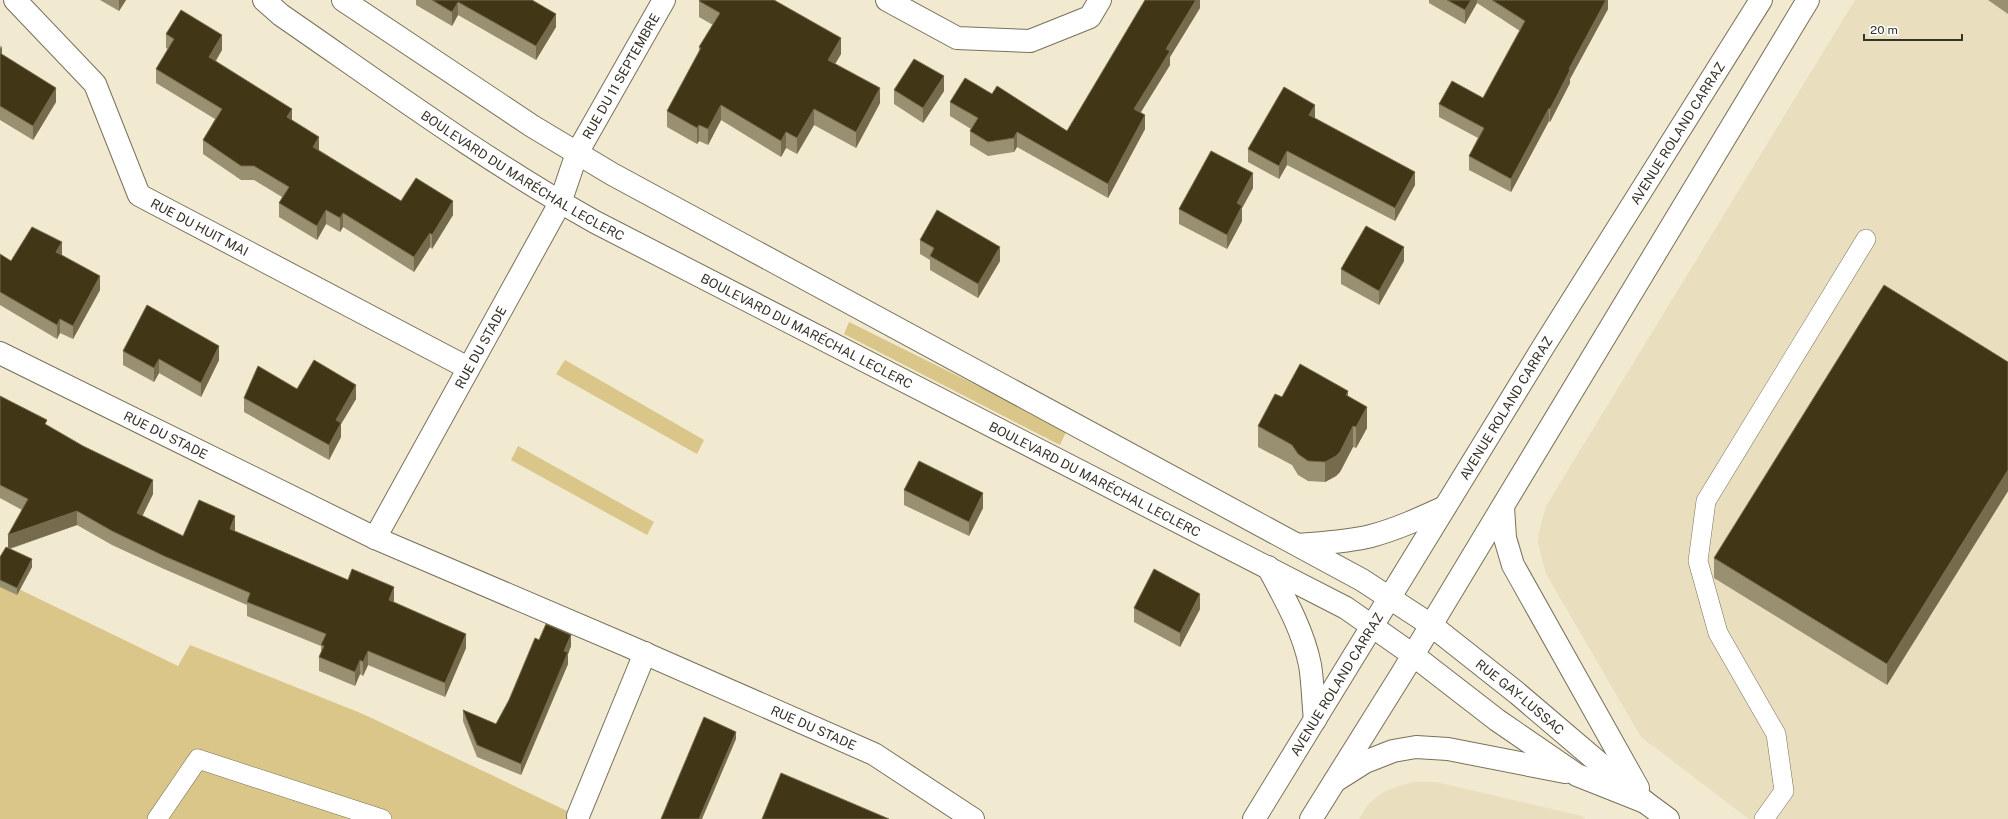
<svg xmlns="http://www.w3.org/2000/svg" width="2008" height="819" font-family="'Public Sans',sans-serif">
<rect width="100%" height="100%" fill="#f1e9d0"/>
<!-- built -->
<g fill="#e9dfbf">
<polygon points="1855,0 2008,0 2008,819 1749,819 1641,737 1546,574 1538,543 1539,532 1546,506"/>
<polygon points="1414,782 1436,782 1582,816 1585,819 1359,819 1369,803 1384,792 1396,787"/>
</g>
<!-- green -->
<g fill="#dac688">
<polygon points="849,322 1067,430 1060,445 844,334"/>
<polygon points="565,360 704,440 697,454 556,374"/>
<polygon points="518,446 654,522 647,535 511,460"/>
<polygon points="0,580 178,666 190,645 363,714 584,819 0,819"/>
</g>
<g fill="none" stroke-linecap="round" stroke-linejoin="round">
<!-- service casing -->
<g stroke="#78715b" stroke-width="20">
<g id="service">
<polyline points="157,819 198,759 382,819"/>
<polyline points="1764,819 1784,791 1776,734 1718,633 1698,561 1706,501 1866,239"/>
</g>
</g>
<!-- minor casing -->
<g stroke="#78715b" stroke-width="24">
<g id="minor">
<path id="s1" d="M15,0L95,84L139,195L468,368"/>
<polyline points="887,0 957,38 1030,41 1090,17 1100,0"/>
<path id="s2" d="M0,353L375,538L628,646L874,754L973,819"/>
<path id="s3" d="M375,538L560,203L577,153L664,0"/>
<polyline points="578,816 645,653"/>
</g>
</g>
<!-- secondary casing -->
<g stroke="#78715b" stroke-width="24">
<g id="secondary">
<path id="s4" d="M264,0L281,15C384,86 486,161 595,222L1346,608L1413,655L1497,720L1577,775L1645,802"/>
<path id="s5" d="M343,0L532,126L612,174L1362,580L1431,625L1517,693L1645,802L1668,819"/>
<polyline points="1503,507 1505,538 1513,565 1638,788"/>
<path d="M1298,545C1322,543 1347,542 1371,536C1397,529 1421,518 1445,507"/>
<path d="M1268,567C1285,599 1303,630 1310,665C1313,683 1313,702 1315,720"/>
<polyline points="1335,781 1365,762 1393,751 1416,747 1448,749 1565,772"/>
</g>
</g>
<!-- primary casing -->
<g stroke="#78715b" stroke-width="24">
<g id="primary">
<path id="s6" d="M1254,819L1545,344L1761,0"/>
<polyline points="1311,819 1401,675 1808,0"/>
</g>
</g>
<!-- service -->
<use href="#service" stroke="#fff" stroke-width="19"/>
<!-- minor -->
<use href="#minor" stroke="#fff" stroke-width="22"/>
<!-- secondary -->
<use href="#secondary" stroke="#fff" stroke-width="22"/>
<!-- primary -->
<use href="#primary" stroke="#fff" stroke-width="22"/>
</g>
<!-- wall -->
<g fill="#999072">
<polygon points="100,0 126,0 119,11"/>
<polygon points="416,0 532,0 556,27 536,60 458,15 452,26 416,5"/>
<polygon points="1200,0 1200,8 1170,57 1170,65 1141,112 1145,129 1108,198 1017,147 1014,152 988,156 970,145 970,131 971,129 950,116 950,102 992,94 1067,131"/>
<polygon points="1429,0 1608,0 1608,9 1570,79 1570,83 1550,122 1549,121 1511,192 1469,170 1469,156 1478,138 1439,117 1439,104 1483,98 1520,31 1477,3 1465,24 1429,3"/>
<polygon points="1988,0 2008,0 2008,14"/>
<polygon points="699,1 841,54 835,64 880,103 856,148 814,125 797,154 786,148 781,157 721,120 708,145 699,141 697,144 667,127 667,111 699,51 699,47 713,25 699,17"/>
<polygon points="166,34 222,50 216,61 292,120 319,150 401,201 453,215 432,249 430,247 414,272 343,227 340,232 326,224 317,240 279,217 279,203 282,197 254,180 241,180 203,154 203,140 215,119 156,83 156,69 168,49 166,48"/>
<polygon points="0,44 2,54 56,102 33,140 0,120"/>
<polygon points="894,90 944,91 923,123 894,104"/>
<polygon points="1315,118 1415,185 1395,221 1287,165 1279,179 1248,162 1248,149"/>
<polygon points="1253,188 1242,208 1242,221 1227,249 1179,224 1179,209"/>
<polygon points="920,240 1000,261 978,298 930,270 930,260 920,254"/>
<polygon points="0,254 11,261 62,255 100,290 73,339 60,333 57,339 0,305"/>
<polygon points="1404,261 1379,305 1341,284 1341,269"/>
<polygon points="123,351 219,360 201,397 159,373 154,382 123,365"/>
<polygon points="2008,362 2008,491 1887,685 1714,578 1714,558"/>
<polygon points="297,389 356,399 341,424 341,437 329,460 244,412 244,398"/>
<polygon points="0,396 47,425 153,494 142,516 183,536 235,530 235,532 394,600 394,602 466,648 445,697 368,665 363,676 360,674 355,686 319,671 319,657 321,652 321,646 247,616 247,605 164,569 112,545 77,525 10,549 32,567 17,595 0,587 0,557 8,548 22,510 0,498"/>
<polygon points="1282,397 1348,397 1367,428 1356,448 1353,447 1340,472 1336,476 1325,482 1308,481 1298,475 1292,465 1258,447 1258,426"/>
<polygon points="904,490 983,508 969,536 904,505"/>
<polygon points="1134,608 1200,609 1180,647 1134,622"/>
<polygon points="539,640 571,646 568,654 568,664 521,775 477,757 463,721 463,710 496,724 509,700"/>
</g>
<!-- shaded-wall -->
<g fill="#766c4d">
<polygon points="119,0 126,0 119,11"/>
<polygon points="1196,0 1200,0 1200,8 1170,57 1170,65 1134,123 1134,109 1166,49"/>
<polygon points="1471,0 1477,0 1477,3 1465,24 1465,10"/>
<polygon points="1606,0 1608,0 1608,9 1570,79 1570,83 1550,122 1550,109 1569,69"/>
<polygon points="458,2 458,15 452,26 452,12"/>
<polygon points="556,14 556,27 536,60 536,46"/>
<polygon points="222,35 222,50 209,71 209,57"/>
<polygon points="841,38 841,54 828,76 828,60"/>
<polygon points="2,46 2,60 0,63 0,49"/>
<polygon points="944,76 944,91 923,123 923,108"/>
<polygon points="56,88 56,102 33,140 33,126"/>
<polygon points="880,88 880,103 856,148 856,132"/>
<polygon points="721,105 721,120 708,145 708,129"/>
<polygon points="1315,105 1315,118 1309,128 1309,115"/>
<polygon points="1549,108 1549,121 1511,192 1511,179"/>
<polygon points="292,109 292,123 287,117"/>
<polygon points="814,109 814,125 797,154 797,138"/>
<polygon points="1145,115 1145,129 1108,198 1108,184"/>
<polygon points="699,125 699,141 697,144 697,128"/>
<polygon points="786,132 786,148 781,157 781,141"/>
<polygon points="1017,132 1017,147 1014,152 1014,138"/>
<polygon points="319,137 319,151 313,147"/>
<polygon points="1287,151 1287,165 1279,179 1279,166"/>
<polygon points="1415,172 1415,185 1395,221 1395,208"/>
<polygon points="1253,173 1253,188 1242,208 1242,221 1227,249 1227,235 1237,203"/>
<polygon points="453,201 453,215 432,249 432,235"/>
<polygon points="326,210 326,224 317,240 317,226"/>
<polygon points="343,213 343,227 340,232 340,218"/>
<polygon points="430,233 430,247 414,272 414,257"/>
<polygon points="62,242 62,256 56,252"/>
<polygon points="1000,247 1000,261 978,298 978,284"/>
<polygon points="1404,247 1404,261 1379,305 1379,291"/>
<polygon points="100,276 100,290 73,339 73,326"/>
<polygon points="60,319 60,333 57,339 57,325"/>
<polygon points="219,346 219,360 201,397 201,383"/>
<polygon points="159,359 159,373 154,382 154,368"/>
<polygon points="356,385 356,399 341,424 341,437 329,460 329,445 336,420"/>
<polygon points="1348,391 1348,411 1346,395"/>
<polygon points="1367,407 1367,428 1356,448 1356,427"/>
<polygon points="1353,426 1353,447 1340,472 1336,476 1325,482 1325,462"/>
<polygon points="2008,470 2008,491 1887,685 1887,664"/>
<polygon points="153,480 153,494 137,527 137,513"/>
<polygon points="983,493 983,508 969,536 969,522"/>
<polygon points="77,511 77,525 8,549 8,535"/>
<polygon points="235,516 235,530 230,543 230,529"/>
<polygon points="32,559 32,567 17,595 17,588"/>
<polygon points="394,587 394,600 389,613 389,600"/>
<polygon points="1200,594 1200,609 1180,647 1180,633"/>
<polygon points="466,634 466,648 445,697 445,683"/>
<polygon points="571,635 571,646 568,654 568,664 521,775 521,764 564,651"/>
<polygon points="368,651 368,665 363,676 363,662"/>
<polygon points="360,660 360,674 355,686 355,672"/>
<polygon points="736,732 736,739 702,819 699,819"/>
</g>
<!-- building -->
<g fill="#413615" stroke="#766c4d">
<polygon points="432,0 532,0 556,14 536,46 458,2 452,12"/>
<polygon points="700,0 774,0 841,38 828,60 880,88 856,132 814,109 797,138 786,132 781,141 721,105 708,129 699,125 697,128 667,111 701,48 699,47 720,13 699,1"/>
<polygon points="1145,0 1196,0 1166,49 1170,51 1134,109 1145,115 1108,184 1017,132 1014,138 988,142 970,131 978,118 950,102 965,78 992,94 997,86 1067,131"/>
<polygon points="1447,0 1471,0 1465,10"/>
<polygon points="1492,0 1606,0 1569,69 1570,70 1550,109 1549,108 1511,179 1469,156 1484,128 1439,104 1452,81 1483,98 1525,21"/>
<polygon points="181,10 222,35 209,57 292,109 287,117 319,137 313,147 401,201 416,178 453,201 432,235 430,233 414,257 343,213 340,218 326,210 317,226 279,203 289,187 254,166 241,166 203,140 222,109 156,69 174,39 166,34"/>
<polygon points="0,53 56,88 33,126 0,106"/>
<polygon points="914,59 944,76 923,108 894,90"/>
<polygon points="1284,87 1315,105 1309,115 1415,172 1395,208 1287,151 1279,166 1248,149"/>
<polygon points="1211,151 1253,173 1237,203 1242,206 1227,235 1179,209"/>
<polygon points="937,210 1000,247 978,284 930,256 934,248 920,240"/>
<polygon points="1366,226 1404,247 1379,291 1341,269"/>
<polygon points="32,227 62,242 56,252 100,276 73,326 60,319 57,325 0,292 0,254 11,261"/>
<polygon points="1884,285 2008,362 2008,470 1887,664 1714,558"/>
<polygon points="147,305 219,346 201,383 159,359 154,368 123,351"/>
<polygon points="314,360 356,385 336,420 341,423 329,445 244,398 258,366 297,389"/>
<polygon points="1300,364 1348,391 1346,395 1367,407 1356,427 1353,426 1340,452 1336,456 1325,462 1308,461 1298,454 1292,445 1258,426 1275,394 1282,397"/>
<polygon points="0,396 47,420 45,424 83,446 153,480 137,513 183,536 199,500 235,516 230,529 348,580 352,569 394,587 389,600 466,634 445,683 368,651 363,662 360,660 355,672 319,657 324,646 321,645 326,634 247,602 250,593 164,556 112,531 77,511 8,535 28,499 0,485"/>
<polygon points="919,461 983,493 969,522 904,490"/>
<polygon points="6,547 32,559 17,588 0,580 0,557"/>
<polygon points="1154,569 1200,594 1180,633 1134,608"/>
<polygon points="546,624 571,635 564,651 568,652 521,764 477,745 463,710 496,724 509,700 535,638 539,640"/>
<polygon points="704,717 736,732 699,819 661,819"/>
<polygon points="781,773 889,819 762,819"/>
</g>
<g text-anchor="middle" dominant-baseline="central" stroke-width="4" stroke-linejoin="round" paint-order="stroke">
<!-- street labels -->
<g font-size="13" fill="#353228" stroke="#fff">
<text stroke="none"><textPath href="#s3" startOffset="524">RUE DU 11 SEPTEMBRE</textPath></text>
<text stroke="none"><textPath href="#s6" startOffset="806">AVENUE ROLAND CARRAZ</textPath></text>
<text stroke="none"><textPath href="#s4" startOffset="313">BOULEVARD DU MARÉCHAL LECLERC</textPath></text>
<text stroke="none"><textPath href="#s1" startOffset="304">RUE DU HUIT MAI</textPath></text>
<text stroke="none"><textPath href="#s4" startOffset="637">BOULEVARD DU MARÉCHAL LECLERC</textPath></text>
<text stroke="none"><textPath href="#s3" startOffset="218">RUE DU STADE</textPath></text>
<text stroke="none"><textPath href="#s6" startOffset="482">AVENUE ROLAND CARRAZ</textPath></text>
<text stroke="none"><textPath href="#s2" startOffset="185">RUE DU STADE</textPath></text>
<text stroke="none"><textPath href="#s4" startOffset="961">BOULEVARD DU MARÉCHAL LECLERC</textPath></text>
<text stroke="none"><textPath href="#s6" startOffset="158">AVENUE ROLAND CARRAZ</textPath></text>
<text stroke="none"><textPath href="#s5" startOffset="1370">RUE GAY-LUSSAC</textPath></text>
<text stroke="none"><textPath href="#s2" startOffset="896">RUE DU STADE</textPath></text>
</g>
</g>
<!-- scale -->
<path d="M1864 34v6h98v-6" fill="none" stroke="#353228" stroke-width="2"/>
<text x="1870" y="34" font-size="12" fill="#353228" stroke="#ffffff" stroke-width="3" paint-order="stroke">20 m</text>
</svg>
